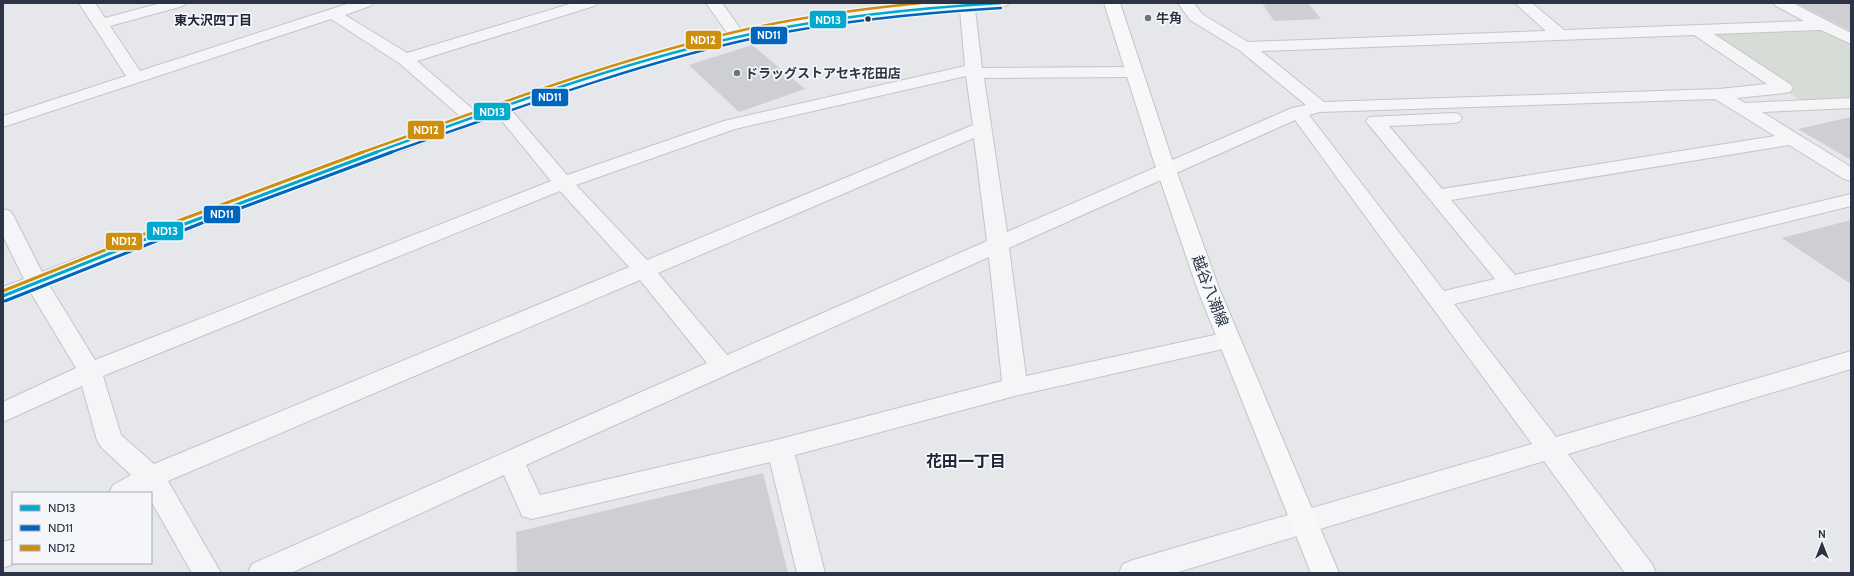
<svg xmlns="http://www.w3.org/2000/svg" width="1854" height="576" font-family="Cabin,'Noto Sans JP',sans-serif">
<rect width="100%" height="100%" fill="#e6e7ea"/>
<!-- green -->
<polygon fill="#d6ddd6" points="1823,25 1851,39 1851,103 1807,105 1698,30"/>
<!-- building -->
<g fill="#cecfd2">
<polygon points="1262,3 1308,3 1321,19 1274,21"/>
<polygon points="1796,3 1851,3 1851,31"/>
<polygon points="752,45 805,89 739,112 689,65"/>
<polygon points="1851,117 1851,160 1798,129"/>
<polygon points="1851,220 1851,284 1782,238"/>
<polygon points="763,473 788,573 517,573 516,532"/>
</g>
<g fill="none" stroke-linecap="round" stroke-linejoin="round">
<!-- minor casing -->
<g stroke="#c4c5c8" stroke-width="2">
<g id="minor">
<path d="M79,3H95L105,18L161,3H186L183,6L110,26L140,71L350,3H373L370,6L345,15L407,53L573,3H597L594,6L417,61L476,112L607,68L728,34L706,3H722L742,31C802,17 865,6 926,3C953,2 981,3 1009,3L1006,6L975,9L982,68L1134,67L1140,68L1142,72L1140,76L1134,77L984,78L1007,232L1292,108L1306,105L1239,50L1190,20L1178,3H1194L1202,14L1248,42L1546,31L1515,3H1532L1564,30L1804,21L1776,6L1773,3H1793L1851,33V44L1821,30L1714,34L1790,84L1793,88L1790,92L1784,93L1737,98L1745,103L1851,98V108L1762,112L1851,167V181L1844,179L1789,145L1451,200L1515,275L1851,194V206L1454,304L1556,437L1851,351V369L1568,454L1652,564L1656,573H1625L1544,461L1175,573H1119L1123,564L1133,560L1532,444L1295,120L1009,248L1026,376L1228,332L1236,334L1240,340L1236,346L1015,396L795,455L825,573H797L770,462L532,519L522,516L504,475L291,573H248L252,564L707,363L640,280L168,481L221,573H192L151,501V493H109L113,485L131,475L101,447L97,440L82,386L3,422V402L76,368L31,293L3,303V287L24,279L3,236V209L10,211L13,215L42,272L201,210L461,117L399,63L331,19L3,127V116L126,76ZM960,10L965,66L724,121L567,175L512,111C581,87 650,63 720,45C799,26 879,16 960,10ZM1694,35L1767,84L1719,89L1324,102L1261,51ZM966,76L973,125L647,260L576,185L735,129ZM1715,99L1775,136L1442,189L1389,126L1453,123L1459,122L1462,118L1459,114L1453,113L1369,117L1366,121L1369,125L1495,279L1444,291L1309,115L1320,112ZM498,116L551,181L95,360L49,285L267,199ZM974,138L987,241L727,355L658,273ZM560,191L629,267L154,464L121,435L103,376ZM989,257L1002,381L780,439L540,495L526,465Z"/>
<polygon points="13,539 13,563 16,563 3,568 3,542"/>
</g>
</g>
<!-- major casing -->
<g stroke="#c2c4c8" stroke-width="2">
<polygon id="major" points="1104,3 1120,3 1171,156 1219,288 1339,573 1311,573 1197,288 1152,156"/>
</g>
<!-- minor -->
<use href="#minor" fill="#f5f5f7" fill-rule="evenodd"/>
<!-- major -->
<use href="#major" fill="#f8f8f8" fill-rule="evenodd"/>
<!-- bus-1-far1 casing -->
<g stroke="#f4f6f9" stroke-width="5">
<path id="bus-1-far1" d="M374,153C499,108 625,60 756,33C837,16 919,8 1001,3"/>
</g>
<!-- bus-1 casing -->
<g stroke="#f4f6f9" stroke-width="6">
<polyline id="bus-1" points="3,296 166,231 377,152"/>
</g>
<!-- bus-2-far1 casing -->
<g stroke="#f4f6f9" stroke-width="5">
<path id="bus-2-far1" d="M389,153C510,111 630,65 755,38C836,21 919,13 1001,8"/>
</g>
<!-- bus-2 casing -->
<g stroke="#f4f6f9" stroke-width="6">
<polyline id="bus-2" points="5,301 222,215 392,152"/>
</g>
<!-- bus-3-far1 casing -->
<g stroke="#f4f6f9" stroke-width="5">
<path id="bus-3-far1" d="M360,153C485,109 610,61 739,31C799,17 860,9 921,3"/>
</g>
<!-- bus-3 casing -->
<g stroke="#f4f6f9" stroke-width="6">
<polyline id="bus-3" points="3,291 167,225 363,152"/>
</g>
<!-- bus-1-far1 -->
<use href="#bus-1-far1" stroke="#00a9ce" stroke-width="2.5"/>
<!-- bus-1 -->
<use href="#bus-1" stroke="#00a9ce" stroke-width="3"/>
<!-- bus-2-far1 -->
<use href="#bus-2-far1" stroke="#0065bd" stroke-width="2.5"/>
<!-- bus-2 -->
<use href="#bus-2" stroke="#0065bd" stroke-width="3"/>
<!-- bus-3-far1 -->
<use href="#bus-3-far1" stroke="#ce8f0e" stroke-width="2.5"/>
<!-- bus-3 -->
<use href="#bus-3" stroke="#ce8f0e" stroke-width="3"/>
</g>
<!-- markers -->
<g fill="#6c727e" stroke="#f4f6f9" stroke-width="1.5">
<circle cx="1148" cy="18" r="4"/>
<circle cx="737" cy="73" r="4"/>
</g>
<circle fill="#2b3344" stroke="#f4f6f9" stroke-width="1.5" cx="868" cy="19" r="3.5"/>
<g text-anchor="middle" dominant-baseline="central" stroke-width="3.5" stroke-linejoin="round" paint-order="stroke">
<!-- far-poi labels -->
<g font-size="13" font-weight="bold" fill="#2b3344" stroke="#f4f6f9" text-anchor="start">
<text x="1156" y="18">牛角</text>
<text x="745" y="73">ドラッグストアセキ花田店</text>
</g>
<!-- far-neighbourhood labels -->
<g font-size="13" font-weight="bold" fill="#1d2435" stroke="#f4f6f9">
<text x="213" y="20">東大沢四丁目</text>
</g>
<!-- street labels -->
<g font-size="15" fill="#2b3344" stroke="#f4f6f9">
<text transform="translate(1210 291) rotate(69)">越谷八潮線</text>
</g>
<!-- neighbourhood labels -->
<g font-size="16" font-weight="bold" fill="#1d2435" stroke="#f4f6f9">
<text x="966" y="461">花田一丁目</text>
</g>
</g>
<g stroke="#f4f6f9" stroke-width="1.5">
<rect x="809" y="10" width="38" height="19" rx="4" fill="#00a9ce"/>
<rect x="750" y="26" width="38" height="19" rx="4" fill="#0065bd"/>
<rect x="685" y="30" width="37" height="20" rx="4" fill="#ce8f0e"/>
<rect x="531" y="88" width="38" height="19" rx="4" fill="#0065bd"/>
<rect x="473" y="102" width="38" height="19" rx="4" fill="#00a9ce"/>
<rect x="407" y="120" width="38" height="20" rx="4" fill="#ce8f0e"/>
<rect x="203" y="205" width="38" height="19" rx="4" fill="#0065bd"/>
<rect x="146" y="221" width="38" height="20" rx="4" fill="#00a9ce"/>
<rect x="105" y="232" width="38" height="19" rx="4" fill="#ce8f0e"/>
</g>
<g font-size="11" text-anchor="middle" font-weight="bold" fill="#fff">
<text x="828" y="24">ND13</text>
<text x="769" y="39">ND11</text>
<text x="703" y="44">ND12</text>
<text x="550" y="101">ND11</text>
<text x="492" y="116">ND13</text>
<text x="426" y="134">ND12</text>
<text x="222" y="218">ND11</text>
<text x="165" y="235">ND13</text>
<text x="124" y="245">ND12</text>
</g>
<!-- border -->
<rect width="1854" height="576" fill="none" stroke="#2b3344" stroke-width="8"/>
<!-- legend -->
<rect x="12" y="492" width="140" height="72" fill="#f4f6f9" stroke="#a4a8b1"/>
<rect x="20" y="505" width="20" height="6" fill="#00a9ce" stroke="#a4a8b1"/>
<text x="48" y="512" font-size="12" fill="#2b3344">ND13</text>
<rect x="20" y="525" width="20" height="6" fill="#0065bd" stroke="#a4a8b1"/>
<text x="48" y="532" font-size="12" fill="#2b3344">ND11</text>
<rect x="20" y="545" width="20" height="6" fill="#ce8f0e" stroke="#a4a8b1"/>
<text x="48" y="552" font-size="12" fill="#2b3344">ND12</text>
<!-- north arrow -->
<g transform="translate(1822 544)" stroke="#f4f6f9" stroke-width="3" paint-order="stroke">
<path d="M0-3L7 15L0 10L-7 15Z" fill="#2b3344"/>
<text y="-6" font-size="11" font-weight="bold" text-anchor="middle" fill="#2b3344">N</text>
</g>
</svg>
